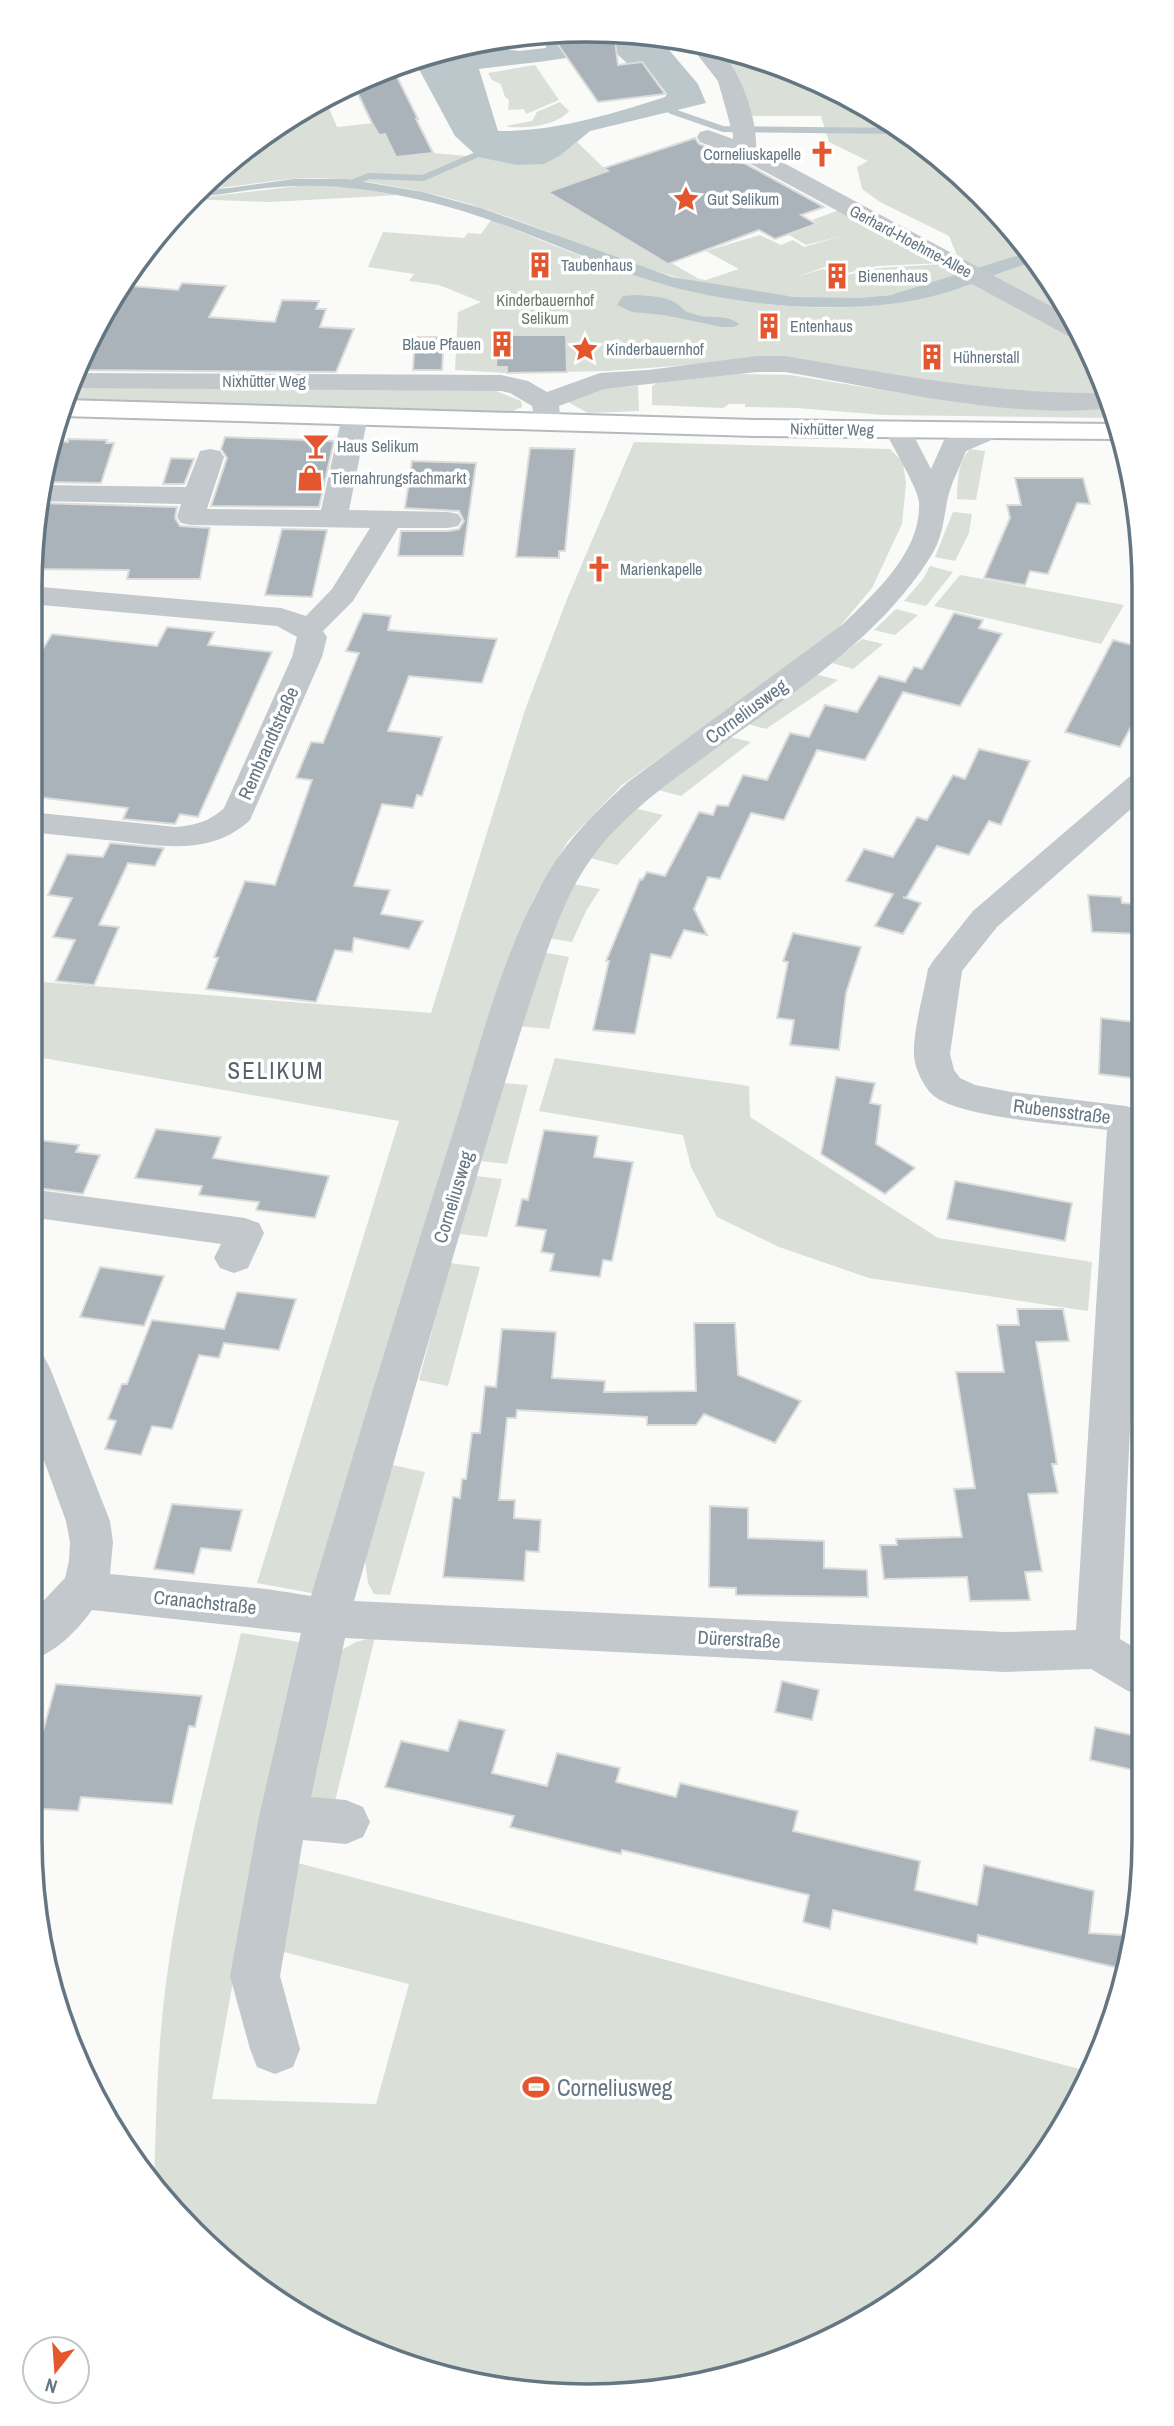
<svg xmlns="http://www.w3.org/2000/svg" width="1174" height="2426" font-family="'Archivo Narrow',sans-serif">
<rect width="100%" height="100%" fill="#fafaf8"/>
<!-- green -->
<g fill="#dadfd7">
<path d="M706,44L801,72L926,145L1029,247L1102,373L1108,396L1042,397L897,376L689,365L608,371L507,373L455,370L458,312L481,302L439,285L409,281L414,274L368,267L383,232L464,238L468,233L481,234L491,220C545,241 600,266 656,282C759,311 875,321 976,282L960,274C937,282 914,292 889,295C802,307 696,288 613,257C551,234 489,206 423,192C380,183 335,176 292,179C260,182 229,188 197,190L278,123L327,97L329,108L337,127L374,123L379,135L385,134L396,157L433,153L478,157L561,155L577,142L604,168L613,173L591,181L586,179L549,192L699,279L706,280L739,269L706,251L760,235L781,245L793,240L804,247L841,236L806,245L789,235L818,224L812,220L842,209L943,263L877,266L843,274L825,268L854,257L793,278L823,269L843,276L878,268L960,263L949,236L880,202L862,189L857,167L868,161L829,142L821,116H748Z"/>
<polygon points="535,65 559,100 526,114 524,109 508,110 509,100 505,97 501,84 492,80 488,73"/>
<path d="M560,102L569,111C558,125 524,130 506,126L532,121L537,112Z"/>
<polygon points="306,185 348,187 399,195 270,202 188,199"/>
<polygon points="737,374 790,375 968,404 1037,410 1111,408 1114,418 884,415 797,408 745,407 745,404 729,404 723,408 652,405 652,386 657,383"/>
<polygon points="638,386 639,411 588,413 566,401 594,388"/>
<polygon points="68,387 473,388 496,391 521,401 522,407 505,414 64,401"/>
<polygon points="634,442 890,449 903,462 906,483 902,524 872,588 830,638 622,785 568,841 534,898 491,1011 317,1594 257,1583 399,1121 43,1058 30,1080 30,981 431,1013 525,710 567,599"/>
<path d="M970,449L985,451L976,500L957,499C958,480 957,463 970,449Z"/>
<polygon points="953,512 972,514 969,533 955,561 935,557"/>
<polygon points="930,566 953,572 926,606 904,601 923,579"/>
<polygon points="960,575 1124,605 1101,644 934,606"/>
<polygon points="896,609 918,615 895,635 874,630"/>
<polygon points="862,639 883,644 853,669 832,663"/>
<polygon points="815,674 838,680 766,729 745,723"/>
<polygon points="725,736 751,742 681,796 654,789"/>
<polygon points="634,808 663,815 617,865 590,858"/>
<polygon points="573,884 600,889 586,911 572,942 548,938"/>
<polygon points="542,952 569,957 549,1029 519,1026"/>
<polygon points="555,1058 749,1086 750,1117 938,1238 1092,1262 1088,1311 869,1278 779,1247 717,1217 691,1167 683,1135 539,1111"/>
<polygon points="503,1083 528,1085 507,1164 481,1161"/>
<polygon points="476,1176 502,1179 487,1237 460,1234"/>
<polygon points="450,1263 480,1267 448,1386 419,1380"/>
<polygon points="392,1465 425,1472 390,1595 374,1594 368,1583 365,1560"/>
<path d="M241,1633L299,1642L255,1858L212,2099L376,2104L409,1984L280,1951L298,1863L1091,2072L1050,2149L981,2233L834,2339L660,2391L478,2385L308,2321L219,2258L154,2187C156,2122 157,2056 165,1991C180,1870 213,1751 241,1633Z"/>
<polygon points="375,1637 333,1810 297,1810 338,1652 356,1642"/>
</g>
<!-- water -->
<g fill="#bbc7cb" fill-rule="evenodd">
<path d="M587,30L658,37L698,84L706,103L590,131L561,155L544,164L517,165L478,157L455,136L414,60L466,44L519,51L546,48V44L563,32ZM603,49L617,54L628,64L643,62L667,94L665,97C612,114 554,132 498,131L479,69C520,63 563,62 603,49Z"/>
<path d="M294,179H347L423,192L481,208L672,277L794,297L858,298L891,295L1022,254L1032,252L1037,261C1009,268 984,280 957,289C922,301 885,306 848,307C784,309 716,300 655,282C577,258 505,219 425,201C377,190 329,183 279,187C249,189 219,196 189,197L197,190L229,188Z"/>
<path d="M636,295C648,296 664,296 674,302C684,308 681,311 697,315C711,319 727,314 739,324L734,327H722L664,315L632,312L617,305L623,296Z"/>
</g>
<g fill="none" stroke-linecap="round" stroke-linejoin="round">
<!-- stream -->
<g stroke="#bbc7cb" stroke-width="6">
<polyline points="671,111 723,129 902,131"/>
<polyline points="351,183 369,176 423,178 476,155"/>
</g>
</g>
<!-- building -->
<g fill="#aab3b9" stroke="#dcdcda" stroke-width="2">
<polygon points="587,30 614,32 618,65 642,62 665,94 598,102 550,33"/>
<polygon points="392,67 418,119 416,119 433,153 396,157 385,134 379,135 372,123 353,83"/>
<polygon points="695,138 699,144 735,158 824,207 801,215 816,224 775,239 759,230 668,264 548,192 608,171 604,168"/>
<polygon points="182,283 226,286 209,317 275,322 282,300 319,301 316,309 326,309 320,327 354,329 336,372 74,370 120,285 178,290"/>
<polygon points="506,335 566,335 567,372 507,373 507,367 496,367 497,337"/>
<polygon points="415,337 444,337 442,370 413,370"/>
<polygon points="225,437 334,441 319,507 211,506 227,458 221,449"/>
<polygon points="68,439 107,440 106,443 114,443 101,483 40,482 52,441 68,442"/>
<polygon points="530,448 575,449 565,551 559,551 559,558 516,557"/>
<polygon points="171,458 194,459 184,484 163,484"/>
<polygon points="412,461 476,463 463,556 398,556 401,531 449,531 459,529 464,521 459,511 405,508"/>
<polygon points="1015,478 1083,478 1090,504 1077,503 1048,574 1030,571 1025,585 984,578 1010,518 1007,505 1021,505"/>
<polygon points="38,503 177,507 175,518 180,526 210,528 200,579 127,579 129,570 31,569"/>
<polygon points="282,529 327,530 312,597 265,595"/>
<polygon points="363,613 391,616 388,630 497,639 482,683 409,676 388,731 442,737 422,796 417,795 413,808 382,804 354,886 390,890 381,914 423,921 409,949 354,938 352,952 335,950 316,1002 206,989 218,958 214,957 245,881 275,885 312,780 296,778 311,742 323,743 359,653 346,651"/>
<polygon points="954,613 983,620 979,628 1002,634 960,706 903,692 865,760 817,750 784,820 751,813 720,879 708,877 694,909 707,935 684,930 671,958 651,954 635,1034 593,1030 609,961 606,961 640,879 642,880 647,872 665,876 699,812 713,815 717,805 728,806 743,775 767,780 790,733 809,737 825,705 857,712 879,676 905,682 914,667 922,669"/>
<polygon points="167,627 214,632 208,645 272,652 198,817 180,814 175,824 123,819 128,808 30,796 30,656 38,657 52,634 157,646"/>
<polygon points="1113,640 1140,647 1140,727 1132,725 1120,747 1065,732"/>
<polygon points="979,749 1030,761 1001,825 989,821 969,855 937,846 906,898 903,897 921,903 903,934 875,926 893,894 846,881 864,849 893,857 917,817 927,820 953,775 965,779"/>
<polygon points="110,843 164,848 155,866 128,863 99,925 119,927 94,985 56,981 75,940 53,937 72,898 48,895 67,854 103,857"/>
<polygon points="1088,895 1121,897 1122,903 1141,904 1141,934 1092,932"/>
<polygon points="793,933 861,947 846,993 839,1050 790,1045 794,1020 777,1018 788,962 783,961"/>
<polygon points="1101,1018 1134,1022 1134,1039 1141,1040 1141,1079 1099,1074"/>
<polygon points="836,1077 875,1083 870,1103 881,1105 876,1144 915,1168 885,1194 821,1154"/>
<polygon points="156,1129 221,1137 213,1158 329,1176 315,1218 256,1210 259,1202 199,1195 202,1186 135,1178"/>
<polygon points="544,1130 598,1136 594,1157 633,1162 612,1261 603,1260 600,1277 550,1271 554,1254 541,1252 546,1230 516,1226 522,1199 528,1200"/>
<polygon points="30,1139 79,1145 76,1152 100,1155 83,1194 30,1187"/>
<polygon points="955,1181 1072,1203 1065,1241 947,1219"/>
<polygon points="100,1267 164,1276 144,1326 80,1317"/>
<polygon points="237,1292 296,1299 279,1350 224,1343 219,1358 199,1355 172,1429 152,1426 141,1455 105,1449 116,1421 108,1419 122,1384 127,1384 152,1320 224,1329"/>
<polygon points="1017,1309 1063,1309 1069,1341 1036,1342 1057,1464 1052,1464 1058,1493 1028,1494 1042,1571 1025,1572 1030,1600 970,1601 967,1577 884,1579 880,1545 897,1545 896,1539 962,1537 954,1489 975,1488 956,1372 1004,1372 997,1325 1019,1325"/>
<polygon points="694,1323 735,1323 738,1375 801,1401 775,1443 704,1414 696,1425 647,1425 647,1417 517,1410 516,1418 507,1418 499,1500 515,1500 514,1518 541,1520 539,1552 526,1551 524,1581 443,1577 453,1497 460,1498 462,1479 466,1479 472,1433 480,1433 485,1386 496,1387 502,1329 556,1332 552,1378 605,1381 604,1392 696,1391"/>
<polygon points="172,1504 242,1510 231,1551 201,1548 194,1574 154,1569"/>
<polygon points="710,1506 748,1508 748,1538 824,1541 824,1568 867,1570 868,1597 736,1595 736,1588 709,1587"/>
<polygon points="782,1681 819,1690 812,1720 775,1712"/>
<polygon points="56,1684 202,1696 195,1727 189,1726 172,1804 81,1797 78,1811 30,1808 30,1760 35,1760"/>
<polygon points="459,1720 505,1730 492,1773 547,1786 557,1753 620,1768 616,1782 676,1797 680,1783 798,1811 793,1831 920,1861 915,1890 977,1905 984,1865 1094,1891 1089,1933 1135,1936 1127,1970 978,1935 977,1944 833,1910 830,1929 803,1922 809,1895 622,1850 621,1854 510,1827 514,1816 385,1787 401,1741 448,1751"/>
<polygon points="1095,1727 1136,1736 1133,1770 1090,1760"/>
</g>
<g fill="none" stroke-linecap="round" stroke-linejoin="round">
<!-- major casing -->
<g stroke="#b5babe" stroke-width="4">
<polygon id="major" points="64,400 755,420 1115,424 1119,439 755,436 62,416 60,415"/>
</g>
<!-- minor -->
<g fill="#c3c8cc" fill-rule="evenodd">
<path d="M685,39C693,40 704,41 712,45C738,60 758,119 756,148L1069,316L1081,338L1068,336L736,156L700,142L697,137L700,132L708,130L733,139V135L718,81Z"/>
<path d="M757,356H785C892,374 998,395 1107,393L1111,408C1008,420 887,389 785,372H757L604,389L559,406L561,422L557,428L548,430L539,428L535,422L532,406L510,393L501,391L68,388L72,373L501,375L528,381L547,392L600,373L648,370Z"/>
<path d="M355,408L364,410L368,416L349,510L448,512L458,514L462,520L458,526L448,528H398L353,601L323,631L327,637L322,657L250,820C212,856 162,846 116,841C87,838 58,835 30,832V812L176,827C195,825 209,822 224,808L292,657L297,637L277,626L30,604V586L281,608L306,616L332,589L370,528L191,525L181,523L177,517L181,504L39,501L40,485L186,487L200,451L210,449L220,451L224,457L207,509L321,510L342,416L346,410Z"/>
<path d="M897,421L907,423L931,469L944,440L981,424L991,422L1001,424L1004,430L1001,436L966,451C960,467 950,485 947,502C943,523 942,540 929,559C873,647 778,702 696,763C657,791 619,820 591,859C567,892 554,931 541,969C524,1019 509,1069 494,1118C446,1279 400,1440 354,1601L1005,1632L1076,1630L1107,1130C1070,1125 961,1118 934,1096C924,1088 914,1067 914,1054C913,1030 924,993 928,969L933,961L973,911L1129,777L1140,774V801L997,927L962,971L950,1054L954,1070L960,1078L975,1085L1011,1092L1126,1106L1139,1110L1142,1114V1177L1120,1639L1144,1653V1697L1128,1691L1091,1669L1005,1672L345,1638L311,1797L346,1800L363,1807L370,1822L363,1837L346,1844L303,1840L280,1976L300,2049L293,2067L275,2074L257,2067L250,2049L230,1976L259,1817L301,1633L92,1610C77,1631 55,1653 30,1661V1615L65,1578L69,1561L70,1542L66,1521L30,1422V1352L44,1357L50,1368L110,1521L113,1542L110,1574L267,1589L311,1596C357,1442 403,1289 452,1136C478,1053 500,959 543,882C564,843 595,812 628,782L843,624C875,593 922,551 919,502C918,488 891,444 884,429L887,423Z"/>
<polygon points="30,1189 245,1218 259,1223 264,1233 248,1268 234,1273 220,1268 214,1258 221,1244 30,1217"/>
</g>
<!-- major -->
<use href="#major" fill="#fff" fill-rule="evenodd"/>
</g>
<!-- icons -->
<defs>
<g id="church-bare" transform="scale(2.1)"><path d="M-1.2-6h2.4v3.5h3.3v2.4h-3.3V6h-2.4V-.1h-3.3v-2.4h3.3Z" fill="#e4572e" stroke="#fff" stroke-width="2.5" paint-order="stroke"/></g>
<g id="sight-bare" transform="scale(2.1)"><path d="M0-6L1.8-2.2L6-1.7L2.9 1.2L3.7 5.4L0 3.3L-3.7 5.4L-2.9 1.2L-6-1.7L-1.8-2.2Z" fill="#e4572e" stroke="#fff" stroke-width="2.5" paint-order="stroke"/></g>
<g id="building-bare" transform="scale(2.1)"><path d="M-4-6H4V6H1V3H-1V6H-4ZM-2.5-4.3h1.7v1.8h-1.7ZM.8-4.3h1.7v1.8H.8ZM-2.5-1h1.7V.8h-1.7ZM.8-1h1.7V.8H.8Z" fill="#e4572e" stroke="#fff" stroke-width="2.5" paint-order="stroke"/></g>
<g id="bar-bare" transform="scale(2.1)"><path d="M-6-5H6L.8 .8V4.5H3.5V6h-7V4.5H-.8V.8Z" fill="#e4572e" stroke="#fff" stroke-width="2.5" paint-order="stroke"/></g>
<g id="shop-bare" transform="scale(2.1)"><path d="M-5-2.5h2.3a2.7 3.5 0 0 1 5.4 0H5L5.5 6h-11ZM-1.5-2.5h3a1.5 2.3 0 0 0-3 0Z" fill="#e4572e" stroke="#fff" stroke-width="2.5" paint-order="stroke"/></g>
<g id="stadium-bare" transform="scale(2.1)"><path d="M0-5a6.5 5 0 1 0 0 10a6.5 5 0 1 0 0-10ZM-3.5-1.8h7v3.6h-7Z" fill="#e4572e" stroke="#fff" stroke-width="2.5" paint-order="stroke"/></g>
</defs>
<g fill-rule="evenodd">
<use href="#church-bare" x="822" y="154"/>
<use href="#sight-bare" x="686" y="199"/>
<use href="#building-bare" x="540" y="265"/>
<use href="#building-bare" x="837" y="276"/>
<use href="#building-bare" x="769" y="326"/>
<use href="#building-bare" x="502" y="344"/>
<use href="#sight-bare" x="585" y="349"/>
<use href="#building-bare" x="932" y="357"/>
<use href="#bar-bare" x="316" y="446"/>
<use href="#shop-bare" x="310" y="478"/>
<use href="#church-bare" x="599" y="569"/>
<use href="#stadium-bare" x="536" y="2087"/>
</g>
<g text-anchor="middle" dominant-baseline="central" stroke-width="7" stroke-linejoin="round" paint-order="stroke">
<!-- far-poi labels -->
<g font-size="16" fill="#657683" stroke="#fff" text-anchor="start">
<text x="801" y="154" text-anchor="end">Corneliuskapelle</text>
<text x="707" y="199">Gut Selikum</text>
<text x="561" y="265">Taubenhaus</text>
<text x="858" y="276">Bienenhaus</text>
<text x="790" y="326">Entenhaus</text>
<text x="481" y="344" text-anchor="end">Blaue Pfauen</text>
<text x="606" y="349">Kinderbauernhof</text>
<text x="953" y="357">Hühnerstall</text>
<text x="337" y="446">Haus Selikum</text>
<text x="331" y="478">Tiernahrungsfachmarkt</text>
<text x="620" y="569">Marienkapelle</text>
</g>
<!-- far-street labels -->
<g font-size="16" fill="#657683" stroke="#fff">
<text transform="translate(911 241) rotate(28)">Gerhard-Hoehme-Allee</text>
<text x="264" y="381">Nixhütter Weg</text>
<text transform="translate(832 429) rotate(1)">Nixhütter Weg</text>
</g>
<!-- far-park labels -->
<g font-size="16" fill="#687a64" stroke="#fff">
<text x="545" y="300">Kinderbauernhof<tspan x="545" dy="18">Selikum</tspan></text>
</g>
<!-- street labels -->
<g font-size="19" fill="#657683" stroke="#fff">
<text transform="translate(746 711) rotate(-36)">Corneliusweg</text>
<text transform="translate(268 743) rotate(-66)">Rembrandtstraße</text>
<text transform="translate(1062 1111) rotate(7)">Rubensstraße</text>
<text transform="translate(453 1197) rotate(-73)">Corneliusweg</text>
<text transform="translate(205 1602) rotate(6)">Cranachstraße</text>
<text transform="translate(739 1639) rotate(3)">Dürerstraße</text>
</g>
<!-- quarter labels -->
<g font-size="23" letter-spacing="2" fill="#57646e" stroke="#fff">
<text x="276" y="1070">SELIKUM</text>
</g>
<!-- near-poi labels -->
<g font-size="23" fill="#657683" stroke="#fff" text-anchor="start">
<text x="557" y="2087">Corneliusweg</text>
</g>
</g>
<!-- crop -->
<path d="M0 0H1174V2426H0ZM587 42H587A545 545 0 0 1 1132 587V1839A545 545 0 0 1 587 2384H587A545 545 0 0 1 42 1839V587A545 545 0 0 1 587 42Z" fill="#fff" fill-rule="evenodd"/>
<path fill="none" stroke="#657683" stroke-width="3.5" d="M587 42H587A545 545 0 0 1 1132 587V1839A545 545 0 0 1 587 2384H587A545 545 0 0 1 42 1839V587A545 545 0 0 1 587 42Z"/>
<!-- north arrow -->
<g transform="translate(56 2370) rotate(197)"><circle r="33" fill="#ffffff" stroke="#c1c8cd" stroke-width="2"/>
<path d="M0-5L12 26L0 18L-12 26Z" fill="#e4572e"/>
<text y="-10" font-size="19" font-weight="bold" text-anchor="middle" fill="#657683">N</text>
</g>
</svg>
